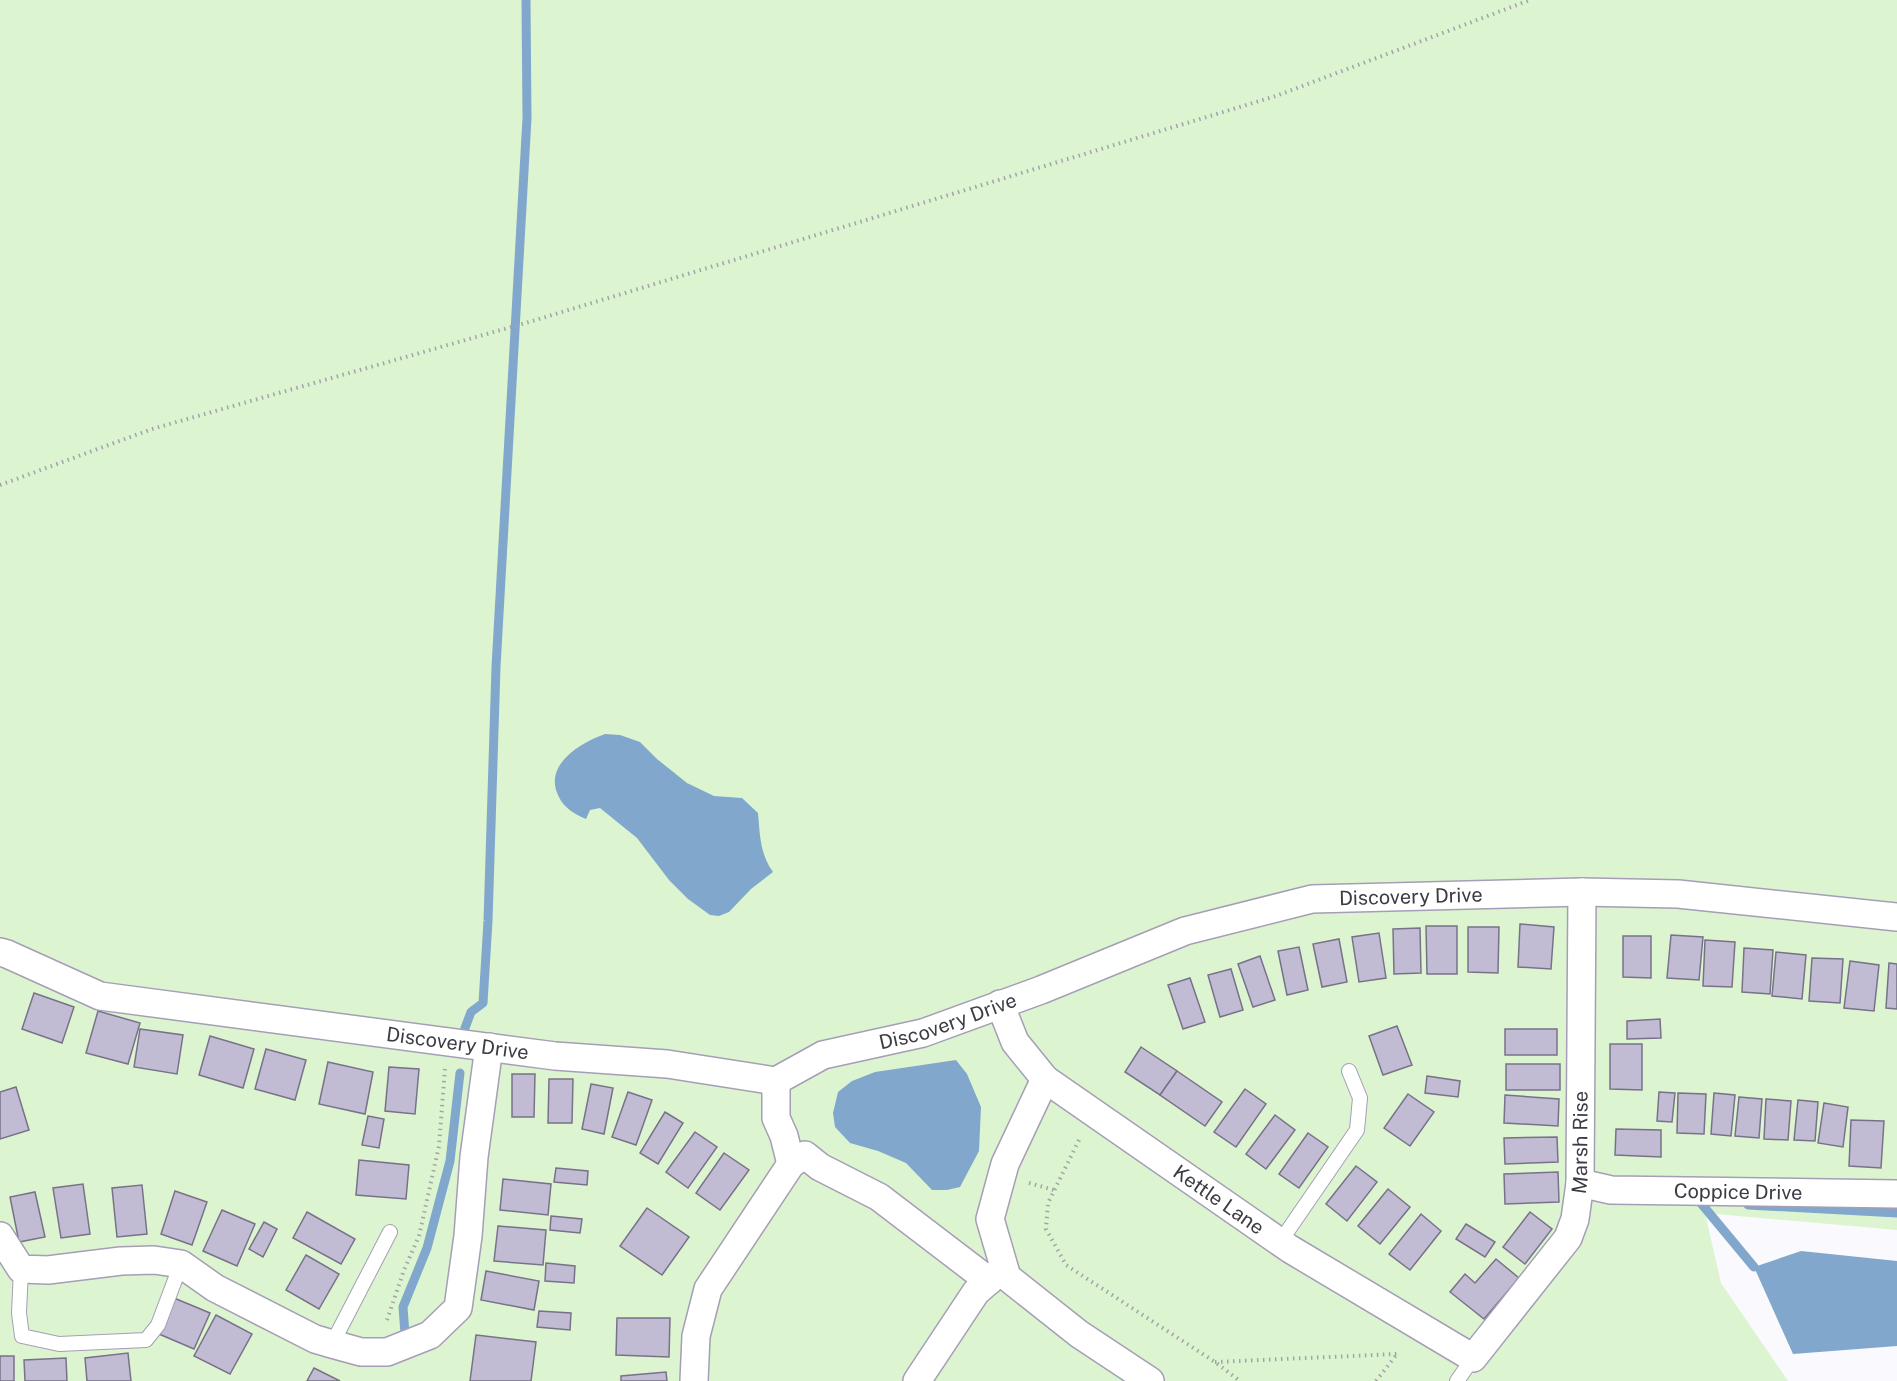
<svg xmlns="http://www.w3.org/2000/svg" width="1897" height="1381" font-family="'Public Sans',sans-serif">
<rect width="100%" height="100%" fill="#faf9fe"/>
<!-- green -->
<polygon fill="#dcf5d0" points="0,0 1897,0 1897,1230 1705,1213 1721,1283 1788,1381 0,1381"/>
<!-- water -->
<g fill="#81a8cc">
<path d="M605,734L620,735L640,742L657,759L687,783L714,796L742,798L758,813C760,835 760,854 773,872L751,889L729,912L719,916L710,915L688,899L669,880L637,838L600,808L590,810L586,819C572,813 561,806 556,790C548,761 583,742 605,734Z"/>
<polygon points="956,1060 967,1074 981,1107 979,1151 960,1187 947,1190 932,1190 906,1163 878,1151 850,1143 835,1127 833,1113 838,1092 852,1081 875,1072"/>
<polygon points="1801,1251 1897,1261 1897,1346 1793,1354 1754,1267"/>
</g>
<g fill="none" stroke-linecap="round" stroke-linejoin="round">
<!-- stream -->
<g stroke="#81a8cc" stroke-width="9">
<polyline points="465,1028 471,1012 483,1003 488,921 496,667 527,118 526,0"/>
<polyline points="1707,1203 1700,1202 1754,1267"/>
<polyline points="1748,1205 1897,1213"/>
<polyline points="405,1334 403,1307 427,1248 450,1161 460,1073"/>
</g>
</g>
<!-- building -->
<g fill="#c2bbd4" stroke="#787289" stroke-width="1.5">
<polygon points="1520,924 1554,927 1551,969 1518,967"/>
<polygon points="1426,926 1457,926 1457,974 1427,974"/>
<polygon points="1468,927 1499,927 1498,973 1468,972"/>
<polygon points="1420,928 1421,973 1394,974 1393,929"/>
<polygon points="1379,933 1386,978 1359,982 1352,937"/>
<polygon points="1671,935 1703,937 1699,980 1667,978"/>
<polygon points="1623,936 1651,936 1651,978 1623,977"/>
<polygon points="1339,939 1347,982 1322,987 1313,944"/>
<polygon points="1705,940 1735,942 1732,987 1703,986"/>
<polygon points="1299,947 1308,990 1287,995 1278,951"/>
<polygon points="1744,948 1773,950 1770,994 1742,992"/>
<polygon points="1776,952 1806,955 1802,999 1772,996"/>
<polygon points="1260,956 1275,1000 1253,1007 1238,964"/>
<polygon points="1812,958 1843,959 1840,1003 1809,1001"/>
<polygon points="1850,961 1879,965 1874,1011 1844,1008"/>
<polygon points="1889,963 1897,964 1897,1009 1886,1008"/>
<polygon points="1231,969 1243,1010 1220,1017 1208,975"/>
<polygon points="1190,978 1205,1022 1183,1029 1168,985"/>
<polygon points="34,993 74,1007 62,1043 22,1029"/>
<polygon points="98,1011 140,1023 128,1064 86,1053"/>
<polygon points="1660,1019 1661,1038 1627,1039 1627,1021"/>
<polygon points="1397,1026 1412,1065 1383,1075 1369,1036"/>
<polygon points="140,1029 183,1035 177,1074 134,1067"/>
<rect x="1505" y="1029" width="52" height="26"/>
<polygon points="210,1036 254,1049 243,1088 199,1075"/>
<polygon points="1610,1044 1642,1044 1642,1090 1610,1089"/>
<polygon points="1141,1047 1177,1071 1160,1095 1125,1072"/>
<polygon points="266,1049 306,1060 295,1100 255,1089"/>
<polygon points="328,1062 373,1072 365,1114 319,1104"/>
<rect x="1506" y="1064" width="54" height="26"/>
<polygon points="389,1067 419,1069 415,1114 385,1111"/>
<polygon points="1177,1071 1222,1102 1205,1126 1160,1095"/>
<polygon points="512,1074 535,1074 534,1117 512,1117"/>
<polygon points="1427,1076 1460,1081 1458,1097 1425,1093"/>
<polygon points="549,1079 573,1079 572,1123 548,1123"/>
<polygon points="591,1084 613,1088 604,1134 582,1129"/>
<polygon points="16,1087 29,1130 0,1139 0,1092"/>
<polygon points="1245,1089 1266,1104 1236,1147 1214,1132"/>
<polygon points="628,1092 652,1100 636,1145 612,1137"/>
<polygon points="1659,1092 1675,1093 1672,1122 1657,1121"/>
<polygon points="1678,1093 1706,1094 1704,1134 1677,1133"/>
<polygon points="1714,1093 1735,1095 1731,1136 1711,1134"/>
<polygon points="1408,1094 1434,1112 1410,1146 1384,1128"/>
<polygon points="1505,1095 1559,1099 1558,1126 1504,1123"/>
<polygon points="1739,1097 1762,1099 1759,1138 1735,1136"/>
<polygon points="1766,1099 1791,1101 1788,1140 1764,1139"/>
<polygon points="1798,1100 1818,1102 1815,1141 1794,1140"/>
<polygon points="1824,1103 1848,1107 1843,1147 1818,1143"/>
<polygon points="665,1112 683,1123 658,1164 640,1153"/>
<polygon points="1275,1115 1295,1130 1266,1169 1246,1154"/>
<polygon points="368,1116 384,1119 379,1148 362,1145"/>
<polygon points="1851,1120 1884,1121 1881,1168 1849,1166"/>
<polygon points="1616,1129 1661,1130 1661,1157 1615,1155"/>
<polygon points="695,1132 717,1147 688,1188 666,1172"/>
<polygon points="1308,1133 1328,1147 1299,1188 1279,1174"/>
<polygon points="1557,1137 1558,1162 1505,1164 1504,1138"/>
<polygon points="724,1153 749,1170 720,1210 696,1193"/>
<polygon points="359,1160 409,1165 406,1199 356,1195"/>
<polygon points="1356,1166 1377,1182 1347,1221 1326,1204"/>
<polygon points="556,1168 588,1171 587,1185 554,1182"/>
<polygon points="1558,1172 1559,1202 1505,1204 1504,1174"/>
<polygon points="503,1179 551,1184 548,1215 500,1210"/>
<polygon points="83,1184 90,1234 61,1238 53,1188"/>
<polygon points="142,1185 147,1234 117,1237 112,1188"/>
<polygon points="1388,1189 1410,1207 1380,1244 1358,1226"/>
<polygon points="175,1191 207,1202 192,1245 161,1234"/>
<polygon points="35,1192 45,1237 19,1242 10,1197"/>
<polygon points="647,1208 689,1237 662,1275 620,1246"/>
<polygon points="222,1210 255,1224 237,1266 203,1251"/>
<polygon points="307,1212 355,1239 341,1264 293,1238"/>
<polygon points="1530,1212 1552,1229 1525,1264 1503,1247"/>
<polygon points="1421,1214 1441,1231 1410,1270 1389,1254"/>
<polygon points="551,1216 582,1219 580,1233 550,1230"/>
<polygon points="264,1222 277,1229 263,1257 249,1249"/>
<polygon points="1466,1224 1495,1242 1485,1257 1456,1239"/>
<polygon points="498,1226 546,1230 543,1265 494,1261"/>
<polygon points="306,1255 339,1274 319,1309 286,1290"/>
<polygon points="1496,1259 1519,1278 1484,1319 1450,1292 1465,1274 1475,1283"/>
<polygon points="546,1263 575,1266 574,1283 545,1281"/>
<polygon points="486,1271 539,1281 534,1310 481,1300"/>
<polygon points="174,1298 210,1313 194,1349 159,1334"/>
<polygon points="539,1311 571,1313 570,1330 537,1327"/>
<polygon points="216,1315 252,1334 230,1374 194,1356"/>
<polygon points="617,1318 670,1318 669,1357 616,1355"/>
<polygon points="476,1335 536,1342 531,1381 470,1381"/>
<polygon points="128,1353 131,1381 87,1381 85,1358"/>
<rect x="0" y="1356" width="14" height="25"/>
<polygon points="66,1358 67,1381 25,1381 24,1360"/>
<polygon points="314,1368 340,1381 307,1381"/>
<polygon points="666,1372 667,1381 621,1381 621,1376"/>
</g>
<g fill="none" stroke-linecap="round" stroke-linejoin="round">
<!-- service casing -->
<g stroke="#a59eb6" stroke-width="16">
<g id="service">
<polyline points="1280,1242 1357,1130 1360,1098 1349,1071"/>
<polyline points="21,1269 19,1313 22,1336 59,1344 146,1340 158,1325 181,1264"/>
<polyline points="332,1344 390,1232"/>
<polyline points="1457,1381 1473,1358"/>
</g>
</g>
<!-- minor casing -->
<g stroke="#a59eb6" stroke-width="30">
<g id="minor">
<path id="s1" d="M0,952L7,954L100,996L555,1056L667,1064L776,1081L823,1055L923,1033L1041,990L1185,931L1312,899L1582,892L1678,894L1897,917"/>
<path id="s2" d="M1000,1004L1015,1042L1045,1079L1290,1249L1473,1358L1568,1238L1575,1219L1580,1183L1582,892"/>
<polyline points="1045,1079 1005,1164 990,1219 1007,1277 1079,1334 1150,1381"/>
<polyline points="776,1081 776,1118 784,1136 791,1164"/>
<path id="s3" d="M1580,1183L1611,1190L1897,1194"/>
<polyline points="0,1236 21,1269 48,1270 121,1261 154,1260 181,1264 215,1288 315,1339 332,1344 361,1352 387,1352 430,1335 458,1308 468,1236 474,1157 489,1047"/>
<polyline points="694,1381 696,1336 708,1289 791,1164 805,1155 820,1167 879,1197 989,1281"/>
<polyline points="917,1381 976,1292 1001,1270"/>
</g>
</g>
<!-- path -->
<g stroke="#a4a2aa" stroke-width="4" stroke-dasharray="1.5 4.5" stroke-linecap="butt">
<polyline points="0,485 152,429 529,322 1276,96 1530,0"/>
<polyline points="1079,1140 1048,1203 1046,1229 1066,1265 1215,1362 1240,1381"/>
<polyline points="1029,1183 1054,1190"/>
<polyline points="387,1320 404,1270 419,1236 439,1146 445,1069"/>
<polyline points="1215,1362 1397,1354"/>
<polyline points="1376,1381 1397,1354"/>
</g>
<!-- service -->
<use href="#service" stroke="#fff" stroke-width="14"/>
<!-- minor -->
<use href="#minor" stroke="#fff" stroke-width="27"/>
</g>
<g text-anchor="middle" dominant-baseline="central" stroke-width="5" stroke-linejoin="round" paint-order="stroke">
<!-- street labels -->
<g font-size="20" fill="#3e3b45" stroke="#fff">
<text stroke="none"><textPath href="#s1" startOffset="1458">Discovery Drive</textPath></text>
<text stroke="none"><textPath href="#s1" startOffset="974">Discovery Drive</textPath></text>
<text stroke="none"><textPath href="#s1" startOffset="470">Discovery Drive</textPath></text>
<text stroke="none"><textPath href="#s2" startOffset="850">Marsh Rise</textPath></text>
<text stroke="none"><textPath href="#s3" startOffset="159">Coppice Drive</textPath></text>
<text stroke="none"><textPath href="#s2" startOffset="300">Kettle Lane</textPath></text>
</g>
</g>
</svg>
